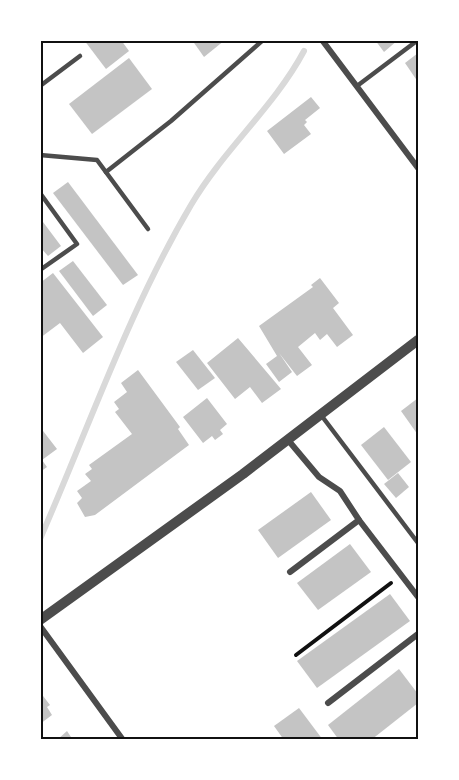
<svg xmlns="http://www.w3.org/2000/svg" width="459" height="780" font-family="Raleway,sans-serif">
<rect width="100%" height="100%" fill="#fff"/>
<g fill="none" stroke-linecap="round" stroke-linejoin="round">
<!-- stream -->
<path stroke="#d9d9d9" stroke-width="6" d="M40,539C89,427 129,310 191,205C224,149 274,107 304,51"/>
</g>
<!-- building -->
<g fill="#c4c4c4">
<polygon points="84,40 121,40 129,51 106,69"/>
<polygon points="192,40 225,40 204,57"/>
<polygon points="375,40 398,40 384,52"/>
<polygon points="418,53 418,82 405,63"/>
<polygon points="129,58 152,89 92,134 69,104"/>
<polygon points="311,97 320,108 305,120 307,122 304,125 311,134 284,154 267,131"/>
<polygon points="68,182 138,275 123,285 53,193"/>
<polygon points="40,218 61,246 48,256 40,247"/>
<polygon points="73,261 107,305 93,316 59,271"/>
<polygon points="53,273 103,337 83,353 60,323 40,338 40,283"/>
<polygon points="320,278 339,303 333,308 353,335 337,347 327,334 320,340 315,333 298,347 312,365 297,376 279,353 292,372 279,382 266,364 277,356 259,326 313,287 311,285"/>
<polygon points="238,338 281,389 262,403 250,387 235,399 207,363"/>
<polygon points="193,350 215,378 198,390 176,362"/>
<polygon points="138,370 180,427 178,429 189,445 95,515 85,517 77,503 82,498 77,491 91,481 85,474 92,469 89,465 132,434 115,412 119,409 114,402 127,392 121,383"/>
<polygon points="207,398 227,424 220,430 223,434 215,440 212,436 203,443 183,417"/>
<polygon points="418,398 418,435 401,411"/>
<polygon points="40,427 57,449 42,460 47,467 40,472"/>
<polygon points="384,427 411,462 388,480 361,445"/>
<polygon points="398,473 409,487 396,498 384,484"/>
<polygon points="311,492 331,520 278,558 258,530"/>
<polygon points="350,544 371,572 318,610 297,583"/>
<polygon points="390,594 410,621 317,688 297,661"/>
<polygon points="399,669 418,694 418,703 371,740 339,740 328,725"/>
<polygon points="40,692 50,705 47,707 52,715 40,724"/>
<polygon points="299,708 323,740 284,740 274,726"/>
<polygon points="67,731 73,740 57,740"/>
</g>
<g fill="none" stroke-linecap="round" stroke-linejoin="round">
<!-- path -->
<polyline stroke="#111" stroke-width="4" points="296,655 391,583"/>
<!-- service -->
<g stroke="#4c4c4c" stroke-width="4.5">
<polyline points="40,86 80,56"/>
<polyline points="357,86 418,40"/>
<polyline points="40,155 97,160 148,229"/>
<polyline points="106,172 171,121 263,40"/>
<polyline points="40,193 77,244 40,270"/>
<polyline points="321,415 418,543"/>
</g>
<!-- minor -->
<g stroke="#4c4c4c" stroke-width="6">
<polyline points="322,40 418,168"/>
<polyline points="288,440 319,477 340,491 359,520 418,597"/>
<polyline points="290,572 359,520"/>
<polyline points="40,626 123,740"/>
<polyline points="328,703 418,634"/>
</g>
<!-- tertiary -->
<polyline stroke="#4c4c4c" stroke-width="10" points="40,620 243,474 418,340"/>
</g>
<!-- border -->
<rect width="459" height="780" fill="none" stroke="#ffffff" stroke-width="84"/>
<rect x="42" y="42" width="375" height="696" fill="none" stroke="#111" stroke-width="2"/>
</svg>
